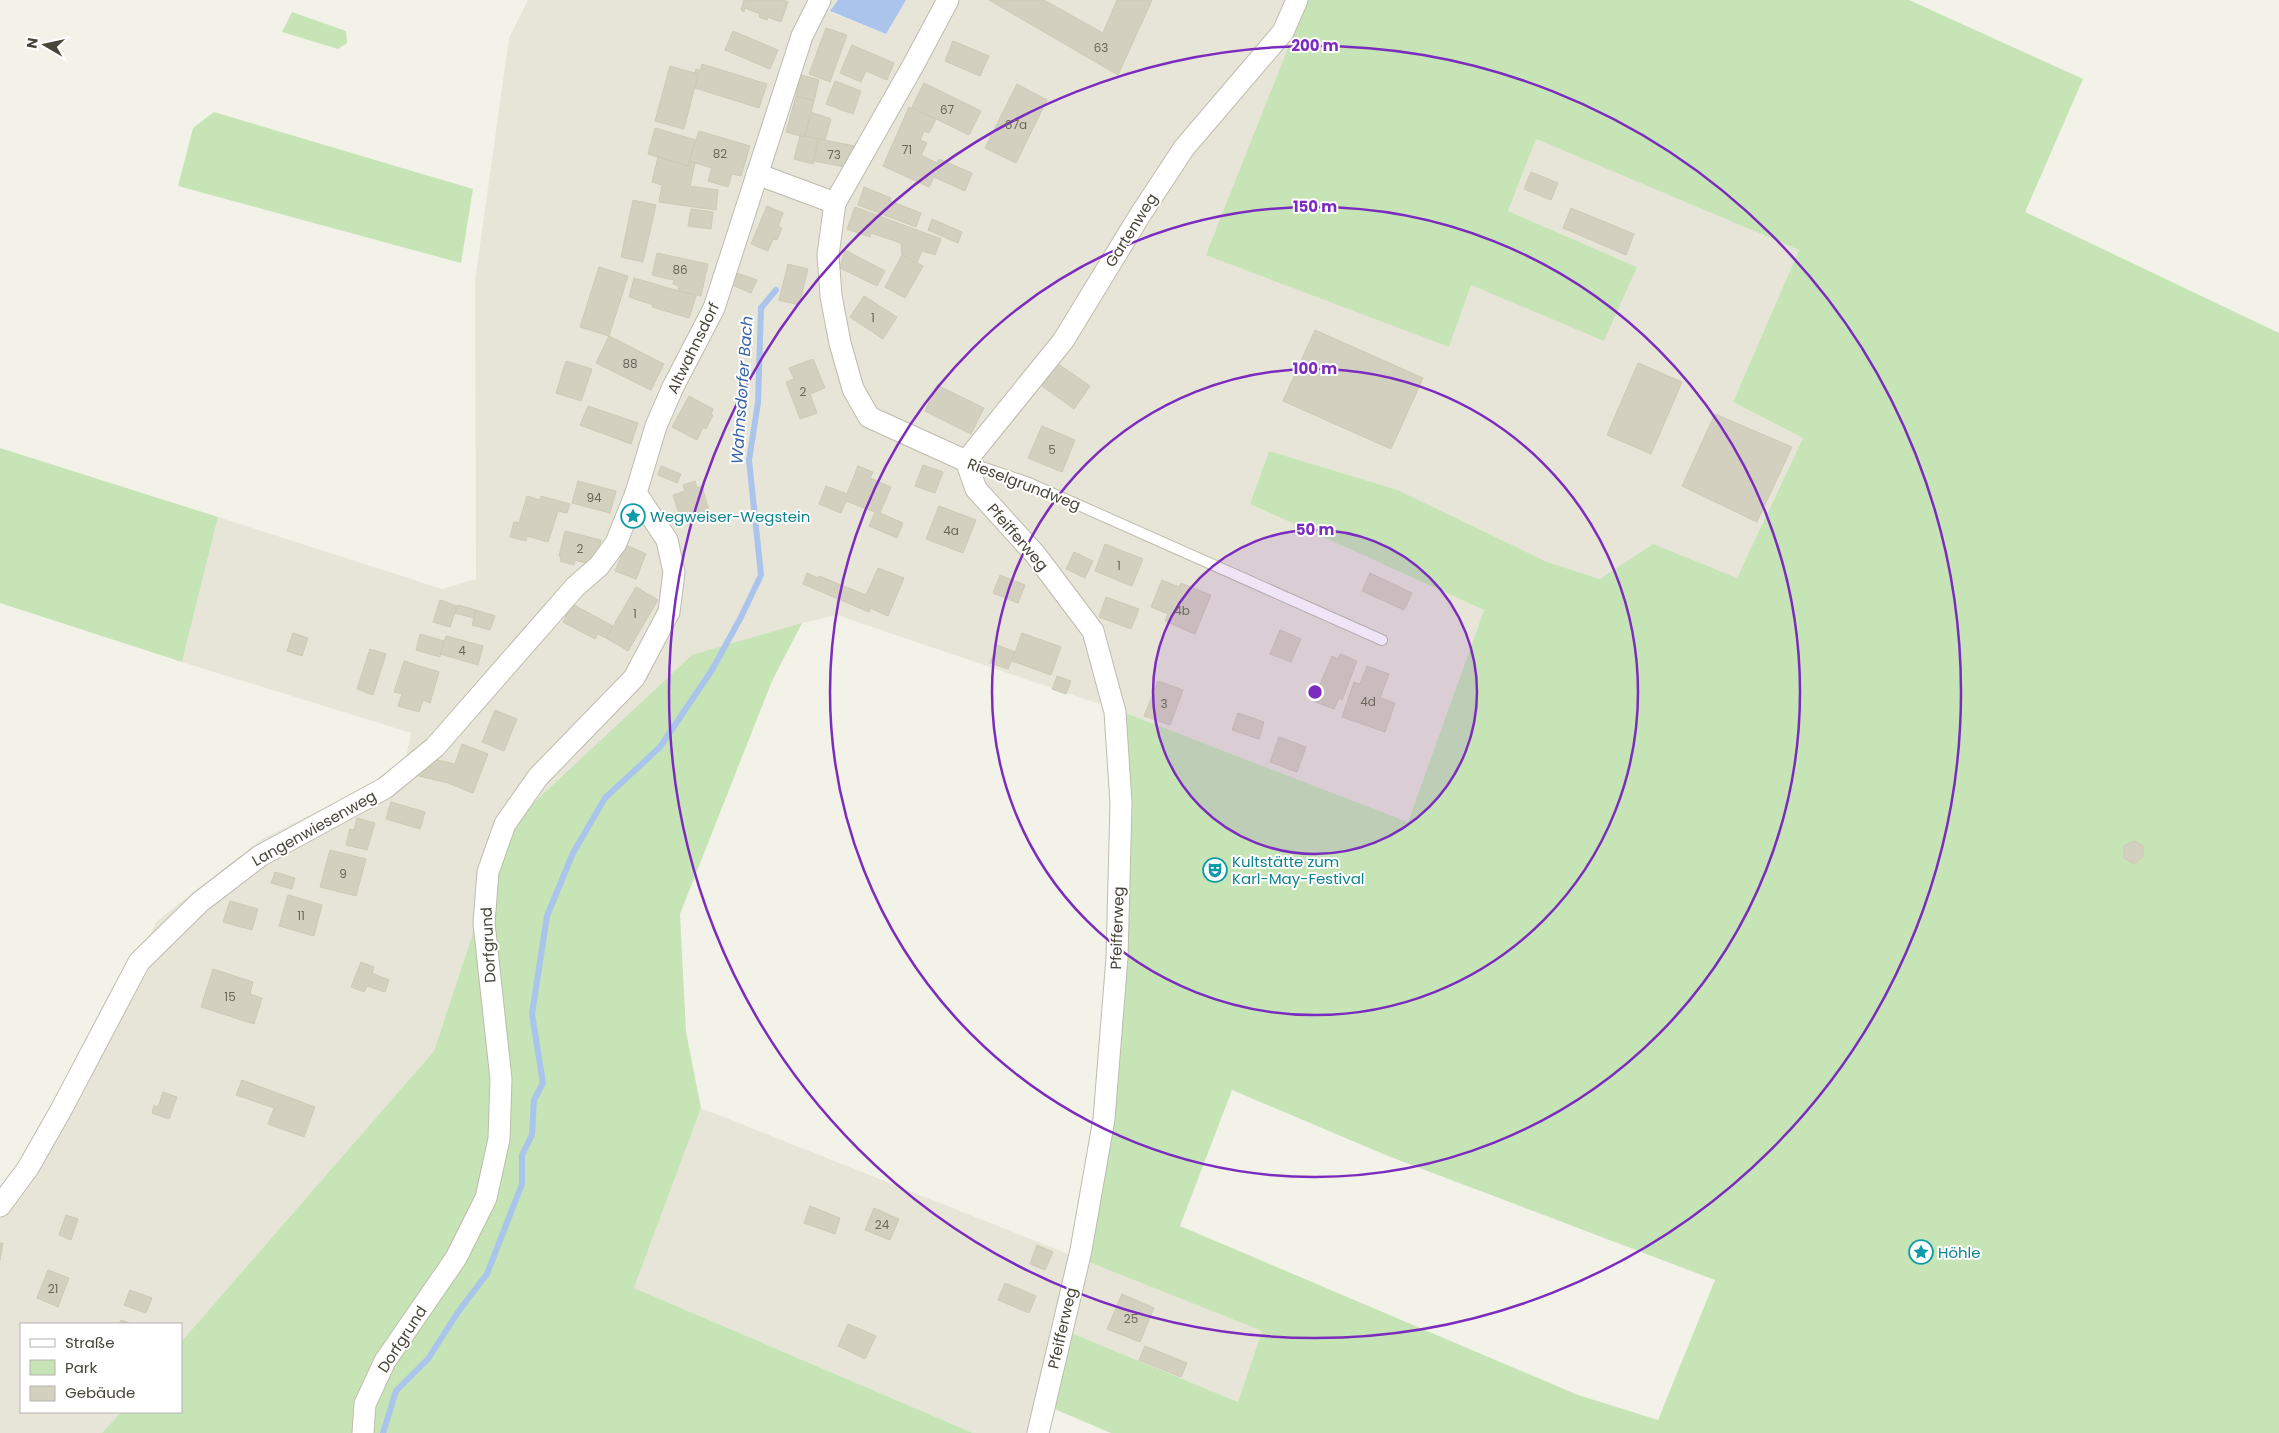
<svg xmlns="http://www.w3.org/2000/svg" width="2279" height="1433" font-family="Poppins,sans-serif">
<rect width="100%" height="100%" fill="#f3f2e9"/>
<!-- residential -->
<g fill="#e7e5d8">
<polygon points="528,0 838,0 830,12 886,34 906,0 1307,0 1449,346 1471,285 1604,340 1637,267 1508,211 1536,139 1799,250 1733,402 1803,438 1737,579 1653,544 1601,579 1547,562 1398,490 1269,451 1250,504 1484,610 1408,822 1123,712 837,615 802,623 508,827 434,1051 181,1342 181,1324 21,1324 21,1412 121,1412 102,1433 0,1433 0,1194 27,1172 157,921 262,839 404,768 411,733 182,662 218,517 442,589 476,579 475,281 509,38"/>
<polygon points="701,1108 1262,1331 1238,1402 1069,1332 1046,1433 973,1433 634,1288"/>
</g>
<!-- green -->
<g fill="#c6e4b5" fill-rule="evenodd">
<path d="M1307,0H1909L2083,79L2025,212L2279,333V1433H1111L1052,1408L1069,1332L1238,1402L1262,1331L1086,1261L1101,1192L1121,1045L1125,984L1130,773L1123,712L1408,822L1484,610L1250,504L1269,451L1398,490L1547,562L1600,579L1653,544L1737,578L1803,438L1733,402L1799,250L1536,139L1508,211L1637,267L1604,341L1471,285L1449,347L1206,255ZM1232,1090L1388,1156L1715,1280L1658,1420L1578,1395L1180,1226Z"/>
<polygon points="292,12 346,31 347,43 338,49 282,32"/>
<polygon points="214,112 473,189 461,263 178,186 193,128"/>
<polygon points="0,448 218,517 182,662 0,603"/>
<polygon points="802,623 772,681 680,914 686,1032 701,1108 634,1288 973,1433 102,1433 121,1412 181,1412 181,1342 434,1051 508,827 692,655"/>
</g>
<!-- water -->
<polygon fill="#aac4eb" points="838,0 906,0 886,34 830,11"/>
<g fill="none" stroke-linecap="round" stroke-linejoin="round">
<!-- stream -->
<polyline stroke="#aac4eb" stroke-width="6" points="383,1433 396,1391 428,1359 458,1312 487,1274 522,1184 522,1155 532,1135 534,1100 543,1083 532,1014 547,916 573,853 605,798 660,747 712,670 741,617 761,575 749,460 758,403 761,308 776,290"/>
</g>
<!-- building -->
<g fill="#d4d0bf" stroke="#cec9b3">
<polygon points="744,0 783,0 788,2 781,22 768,17 767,20 759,17 760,14 745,8 744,12 741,10"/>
<polygon points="989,0 1044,0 1103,33 1117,0 1152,0 1118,75"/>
<polygon points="826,28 847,35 830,82 809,74"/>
<polygon points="733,31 778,50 770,69 725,50"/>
<polygon points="953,41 989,56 980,76 945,61"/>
<polygon points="852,45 894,63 887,80 866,71 861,82 840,73"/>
<polygon points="702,64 767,84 759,108 695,88 698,74 695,73 696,69 700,71"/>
<polygon points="670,66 698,74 684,129 655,121"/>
<polygon points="801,75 819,80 814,101 796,96"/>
<polygon points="835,81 861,91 853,114 826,104"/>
<polygon points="924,83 981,111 969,135 912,107"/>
<polygon points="1017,84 1047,100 1016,163 985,148"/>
<polygon points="796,96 814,101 804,137 786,132"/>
<polygon points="909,107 936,119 929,133 924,131 920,140 927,143 921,155 937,163 939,159 972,173 965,191 934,177 929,187 883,166"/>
<polygon points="811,112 831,119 825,140 805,136"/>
<polygon points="655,128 696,140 688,166 648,154"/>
<polygon points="699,131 750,146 741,176 732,174 728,187 708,181 712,168 689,161"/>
<polygon points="800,136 804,137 805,136 818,139 813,164 794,159"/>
<polygon points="819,139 855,146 850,168 814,161"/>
<polygon points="658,157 688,166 689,161 695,163 690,186 718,190 716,210 659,202 662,185 652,182"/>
<polygon points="1531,172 1558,183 1551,200 1524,189"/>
<polygon points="864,187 891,198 890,201 921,213 916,227 858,205"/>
<polygon points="633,200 656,205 643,262 621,257"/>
<polygon points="767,206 783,213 778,226 782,228 777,240 773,239 768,251 751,244"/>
<polygon points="855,207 941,239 935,255 922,251 917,263 902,255 901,243 871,233 870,237 847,229"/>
<polygon points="1571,208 1634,234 1626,255 1563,228"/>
<polygon points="691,209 713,212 711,229 688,226"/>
<polygon points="932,219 962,232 958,243 928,230"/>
<polygon points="845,250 885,271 877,286 840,268"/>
<polygon points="657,253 708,264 701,296 678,291 679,286 673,284 674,280 652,275"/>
<polygon points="902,255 923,266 905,298 885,287"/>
<polygon points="788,264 808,269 799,305 779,300"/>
<polygon points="599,267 628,276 609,336 580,327"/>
<polygon points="737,273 757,280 751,293 732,285"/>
<polygon points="634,278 696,296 689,318 652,307 653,305 629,297"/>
<polygon points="864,296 897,317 883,339 850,317"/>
<polygon points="1315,330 1423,378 1391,449 1283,401"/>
<polygon points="609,336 664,364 651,390 596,363"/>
<polygon points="813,359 825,388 810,394 817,413 800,419 786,382 794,379 789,368"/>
<polygon points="566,361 592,369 581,401 556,393"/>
<polygon points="1054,361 1090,386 1074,409 1038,383"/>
<polygon points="1638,363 1682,382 1651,454 1607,435"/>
<polygon points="937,385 984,408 971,434 925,411"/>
<polygon points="689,396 713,409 711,414 713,415 706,429 703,427 697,440 672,427"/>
<polygon points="588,406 638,423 631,444 580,425"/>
<polygon points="1715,414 1792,447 1757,522 1682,486"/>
<polygon points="1042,426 1075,440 1062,472 1028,458"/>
<polygon points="923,465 943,472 935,493 915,486"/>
<polygon points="661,466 681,474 677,483 658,475"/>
<polygon points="858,466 873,472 870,478 891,487 880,513 903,523 897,538 869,526 875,512 846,501 841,513 819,504 826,486 847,494"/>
<polygon points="578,481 616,491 610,513 572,503"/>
<polygon points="695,481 697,488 702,486 709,511 681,520 673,495 685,491 683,485"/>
<polygon points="527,496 540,500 541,496 570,504 567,513 558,511 548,542 527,536 526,541 510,537 514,522 519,523"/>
<polygon points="939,506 976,520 963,553 926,539"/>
<polygon points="565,531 601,540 596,558 589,564 575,560 574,565 560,561 561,557 559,556"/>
<polygon points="1105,544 1143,559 1132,586 1095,571"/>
<polygon points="626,545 646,554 636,579 615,571"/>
<polygon points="1074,552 1093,561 1085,578 1066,569"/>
<polygon points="878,568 904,578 888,616 870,608 869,612 803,584 807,573 818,578 819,576 866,595"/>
<polygon points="1370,573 1412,593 1404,610 1362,591"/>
<polygon points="1000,575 1025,585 1018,603 993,593"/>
<polygon points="1162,580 1179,587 1181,583 1211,595 1195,634 1165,621 1168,614 1151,607"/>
<polygon points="636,587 658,600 628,651 606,638"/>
<polygon points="1106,597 1139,609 1131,629 1099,617"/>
<polygon points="440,600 457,606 450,627 433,622"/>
<polygon points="572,604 613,626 606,638 598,634 595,639 563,622"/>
<polygon points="458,605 476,610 474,618 455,613"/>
<polygon points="476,610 495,616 490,630 472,625"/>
<polygon points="1280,630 1301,639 1291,662 1270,654"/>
<polygon points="293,633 308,638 302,656 287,651"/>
<polygon points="1022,633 1061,647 1051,675 1012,661"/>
<polygon points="420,634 444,641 440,657 416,650"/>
<polygon points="446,636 483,646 478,665 440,654"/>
<polygon points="997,645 1015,652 1008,669 990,663"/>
<polygon points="370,649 386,654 373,695 357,689"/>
<polygon points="1340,654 1357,661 1342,700 1339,698 1334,709 1313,701 1332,656 1338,659"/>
<polygon points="404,661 439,672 430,703 423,700 419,712 398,706 402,694 394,692"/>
<polygon points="1367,666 1389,674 1380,698 1395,703 1385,732 1342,717 1354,682 1360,684"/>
<polygon points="1057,676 1071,681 1066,694 1052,689"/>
<polygon points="1158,681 1183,690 1170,725 1144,716"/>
<polygon points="495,710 517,719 504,751 482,742"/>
<polygon points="1238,713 1264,722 1259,739 1232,730"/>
<polygon points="1279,737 1306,747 1297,772 1270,762"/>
<polygon points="462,744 488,754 473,793 448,783 415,775 433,759 455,764"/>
<polygon points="391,802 425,812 420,829 386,819"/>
<polygon points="357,818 375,823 367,850 346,845 350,829 354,830"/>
<polygon points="2134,841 2143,846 2143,857 2134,864 2124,858 2124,846"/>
<polygon points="330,850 366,859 356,896 320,887"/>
<polygon points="275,872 295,878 292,889 271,883"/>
<polygon points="288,895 322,905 314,936 279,926"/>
<polygon points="230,901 258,909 252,930 223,922"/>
<polygon points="361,962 374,967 372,973 389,980 385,992 367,986 364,992 351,987"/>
<polygon points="213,969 253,982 250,994 262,998 254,1024 201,1007"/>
<polygon points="242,1080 315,1107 304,1137 268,1124 274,1108 236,1095"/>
<polygon points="163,1092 177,1097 169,1119 152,1113 154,1105 158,1107"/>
<polygon points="810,1206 840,1218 835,1234 804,1223"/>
<polygon points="874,1208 899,1219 890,1240 865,1230"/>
<polygon points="66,1215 78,1219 71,1240 59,1235"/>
<polygon points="0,1243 3,1243 0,1260"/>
<polygon points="1037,1245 1053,1252 1045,1270 1030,1264"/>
<polygon points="48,1270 69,1278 58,1307 37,1298"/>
<polygon points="1005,1283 1036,1296 1029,1313 998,1300"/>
<polygon points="130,1290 152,1298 146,1313 124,1305"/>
<polygon points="1122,1294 1154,1308 1140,1342 1107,1329"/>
<polygon points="121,1320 132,1324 119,1324"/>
<polygon points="848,1324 876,1336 865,1359 838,1346"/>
<polygon points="1145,1346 1187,1363 1181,1377 1139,1360"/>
</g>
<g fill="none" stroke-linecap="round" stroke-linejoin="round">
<!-- lane casing -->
<g stroke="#bebcac" stroke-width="12">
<polyline id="lane" points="967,462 1029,483 1382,640"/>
</g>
<!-- street casing -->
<g stroke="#bebcac" stroke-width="23">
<g id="street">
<polyline points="948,0 915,62 835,203 828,255 831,296 840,343 853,389 869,417 966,461"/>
<polyline points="757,174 835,203"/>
<polyline points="966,461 976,489 1035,554 1093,631 1115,712 1121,803 1117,958 1104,1119 1081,1250 1038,1433"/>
<polyline points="966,461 1063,341 1140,215 1184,148 1283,32 1297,0"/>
<polyline points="0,1206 28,1168 61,1110 139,962 200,902 260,856 385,788 435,747 575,587 599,566 616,543 636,493 656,426 673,387 714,308 802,36 820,0"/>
<polyline points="363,1433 365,1404 385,1361 456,1258 486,1198 499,1139 501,1079 484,923 488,872 505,824 538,777 634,678 669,612 674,572 667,540 636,493"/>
</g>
</g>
<!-- lane -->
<use href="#lane" stroke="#fff" stroke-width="10"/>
<!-- street -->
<use href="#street" stroke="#fff" stroke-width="21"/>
</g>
<!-- distance rings -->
<circle cx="1315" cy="692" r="162" fill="#7b2cbf" fill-opacity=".12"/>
<g fill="none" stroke="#7b2cbf" stroke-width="2.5">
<circle cx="1315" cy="692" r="162"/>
<circle cx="1315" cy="692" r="323"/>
<circle cx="1315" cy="692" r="485"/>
<circle cx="1315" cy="692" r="646"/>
</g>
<!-- icons -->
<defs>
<g id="sight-ring" transform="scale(1.25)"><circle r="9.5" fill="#fff" stroke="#0f9aa8" stroke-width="1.5"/><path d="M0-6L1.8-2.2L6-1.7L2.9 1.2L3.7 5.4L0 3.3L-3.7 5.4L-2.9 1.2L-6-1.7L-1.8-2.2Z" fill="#0f9aa8"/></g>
<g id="theatre-ring" transform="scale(1.25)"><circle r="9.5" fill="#fff" stroke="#0f9aa8" stroke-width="1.5"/><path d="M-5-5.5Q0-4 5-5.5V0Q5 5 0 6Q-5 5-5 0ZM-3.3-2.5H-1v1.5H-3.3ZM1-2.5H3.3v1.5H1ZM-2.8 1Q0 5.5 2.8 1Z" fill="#0f9aa8"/></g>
</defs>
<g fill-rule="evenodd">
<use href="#sight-ring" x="633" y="516"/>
<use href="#theatre-ring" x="1215" y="870"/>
<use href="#sight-ring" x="1921" y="1252"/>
</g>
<g text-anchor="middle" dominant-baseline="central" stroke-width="4" stroke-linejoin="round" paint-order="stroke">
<!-- number labels -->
<g font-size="12" fill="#6a675a">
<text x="1101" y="47">63</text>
<text x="947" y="109">67</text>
<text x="1016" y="124">67a</text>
<text x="907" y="149">71</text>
<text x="720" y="153">82</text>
<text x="834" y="154">73</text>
<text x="680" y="269">86</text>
<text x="873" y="317">1</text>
<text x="630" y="363">88</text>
<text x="803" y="391">2</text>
<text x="1052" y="449">5</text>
<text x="594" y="497">94</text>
<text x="951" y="530">4a</text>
<text x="580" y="548">2</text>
<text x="1119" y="565">1</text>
<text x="1182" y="610">4b</text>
<text x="635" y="613">1</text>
<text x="462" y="650">4</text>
<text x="1368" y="701">4d</text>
<text x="1164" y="703">3</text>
<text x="343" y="873">9</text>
<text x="301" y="915">11</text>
<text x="230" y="996">15</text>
<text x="882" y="1224">24</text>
<text x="53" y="1288">21</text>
<text x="1131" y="1318">25</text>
</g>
<!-- street labels -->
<g font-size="15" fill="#474438" stroke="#fff">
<text transform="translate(1131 230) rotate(-58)">Gartenweg</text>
<text transform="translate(693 348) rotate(-64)">Altwahnsdorf</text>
<text transform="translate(1024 484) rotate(21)">Rieselgrundweg</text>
<text transform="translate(1018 537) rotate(49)">Pfeifferweg</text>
<text transform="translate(314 828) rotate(-29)">Langenwiesenweg</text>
<text transform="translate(1117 928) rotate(-88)">Pfeifferweg</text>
<text transform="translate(488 945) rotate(-93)">Dorfgrund</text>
<text transform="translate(1062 1328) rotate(-77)">Pfeifferweg</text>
<text transform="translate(402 1339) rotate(-57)">Dorfgrund</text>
</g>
<!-- culture labels -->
<g font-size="15" fill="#0d838f" stroke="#fff" text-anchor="start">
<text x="650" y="516">Wegweiser-Wegstein</text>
<text x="1232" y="861">Kultstätte zum<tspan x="1232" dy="17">Karl-May-Festival</tspan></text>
<text x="1938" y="1252">Höhle</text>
</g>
<!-- water labels -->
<g font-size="16" font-style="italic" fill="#3864ab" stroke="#fff">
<text transform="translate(742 390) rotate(-86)">Wahnsdorfer Bach</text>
</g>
</g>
<circle cx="1315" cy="692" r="8" fill="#7b2cbf" stroke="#fff" stroke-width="2.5"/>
<g font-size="15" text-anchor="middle" font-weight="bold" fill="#7b2cbf" stroke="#fff" stroke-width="4" stroke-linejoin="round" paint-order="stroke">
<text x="1315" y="51">200 m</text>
<text x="1315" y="212">150 m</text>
<text x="1315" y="374">100 m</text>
<text x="1315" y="535">50 m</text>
</g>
<!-- legend -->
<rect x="20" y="1323" width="162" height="90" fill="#ffffff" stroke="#b5b4af"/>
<rect x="30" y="1339" width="25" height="8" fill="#ffffff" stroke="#b5b4af"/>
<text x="65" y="1348" font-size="15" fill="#474438">Straße</text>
<rect x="30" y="1360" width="25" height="15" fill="#c6e4b5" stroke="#b5b4af"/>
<text x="65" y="1373" font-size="15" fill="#474438">Park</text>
<rect x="30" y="1386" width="25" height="15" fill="#d4d0bf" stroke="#b5b4af"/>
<text x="65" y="1398" font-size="15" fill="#474438">Gebäude</text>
<!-- north arrow -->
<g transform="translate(45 45) rotate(279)" stroke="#ffffff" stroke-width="4" paint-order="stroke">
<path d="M0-4L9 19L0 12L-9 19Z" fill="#474438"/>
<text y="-8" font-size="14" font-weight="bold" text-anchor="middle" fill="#474438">N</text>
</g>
</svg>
